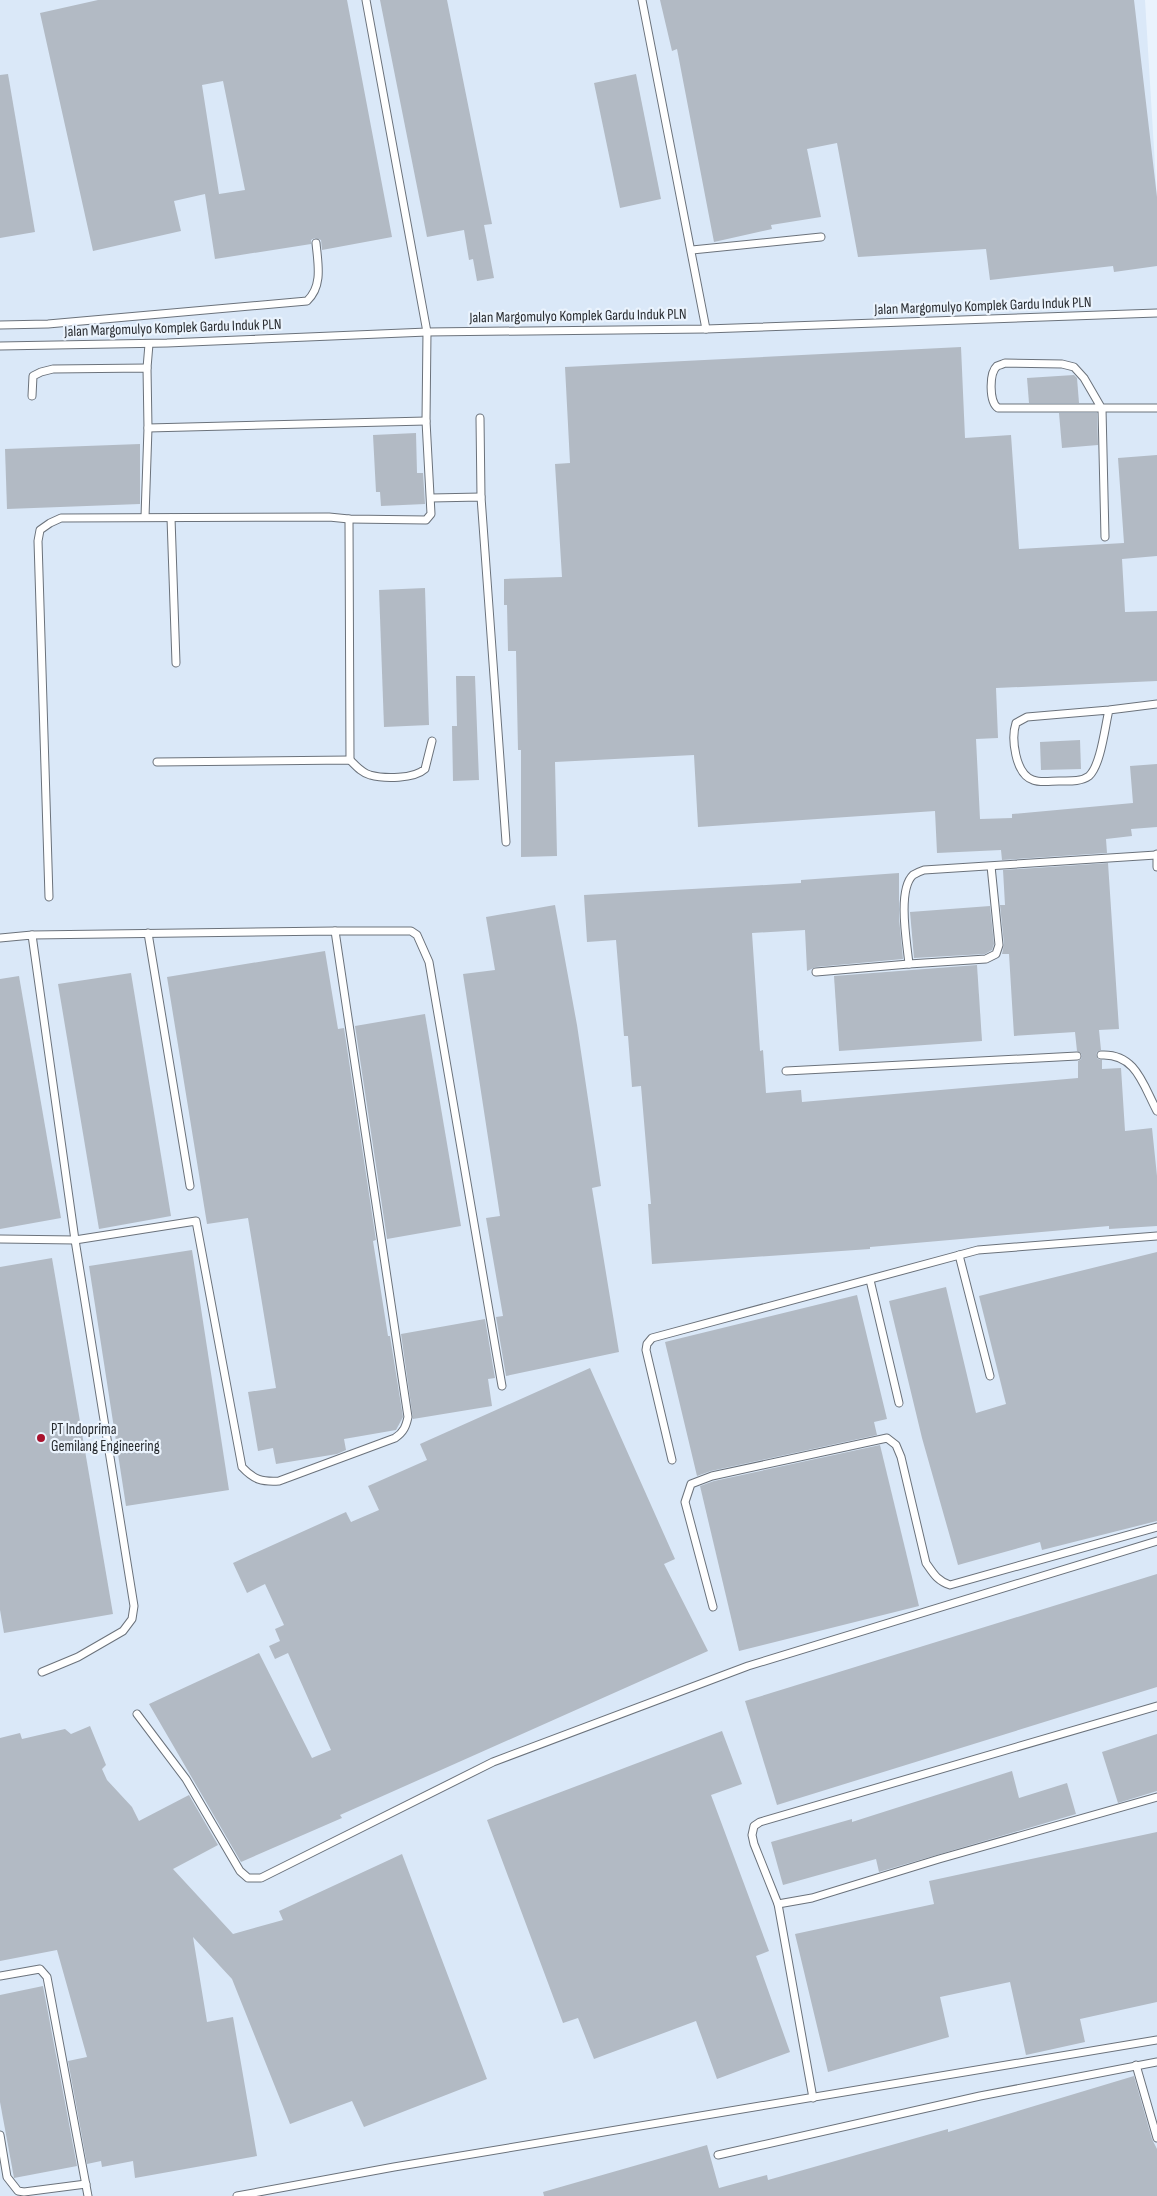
<svg xmlns="http://www.w3.org/2000/svg" width="1157" height="2196" font-family="'Sofia Sans Condensed',sans-serif">
<rect width="100%" height="100%" fill="#eaf3fd"/>
<!-- built -->
<polygon fill="#dae8f8" points="0,0 1145,0 1157,199 1157,2196 0,2196"/>
<!-- building -->
<g fill="#b2bac4" fill-rule="evenodd">
<path d="M98,0H347L392,237L322,250L321,240L315,238L311,240V244L215,259L205,194L174,201L181,231L93,251L40,13ZM223,81L245,190L219,194L202,85Z"/>
<polygon points="380,0 447,0 492,224 484,225 494,278 477,281 473,259 469,260 464,230 427,237"/>
<polygon points="660,0 1134,0 1157,197 1157,266 1114,272 1113,266 990,280 986,249 858,257 837,143 807,149 821,217 771,225 772,229 714,242 677,49 672,51"/>
<polygon points="8,74 35,232 0,238 0,75"/>
<polygon points="636,74 661,199 620,208 594,83"/>
<polygon points="961,347 965,438 1011,435 1019,549 1124,543 1118,458 1157,455 1157,556 1122,559 1125,612 1157,611 1157,681 996,688 998,738 976,739 980,819 1012,818 1012,814 1133,803 1130,766 1157,764 1157,827 1131,829 1132,836 1106,839 1107,853 1002,860 1001,850 937,853 935,811 698,827 694,755 555,762 557,856 521,857 521,750 518,750 516,651 508,651 507,605 504,605 504,579 562,577 555,464 570,463 565,367"/>
<polygon points="1074,375 1077,378 1079,403 1029,403 1027,378"/>
<polygon points="1059,413 1097,413 1098,445 1062,448"/>
<polygon points="416,433 417,473 423,473 425,504 381,506 380,492 376,492 373,435"/>
<polygon points="140,444 140,504 7,509 5,449"/>
<polygon points="425,588 429,725 384,727 379,590"/>
<polygon points="456,676 475,676 479,780 453,781 452,726 457,726"/>
<polygon points="1080,740 1081,769 1041,770 1040,742"/>
<polygon points="1108,863 1119,1029 1099,1030 1101,1050 1097,1052 1096,1055 1098,1059 1102,1060 1102,1069 1121,1068 1125,1131 1152,1128 1157,1176 1157,1226 1109,1229 1109,1226 870,1247 870,1249 652,1264 648,1204 651,1204 641,1086 632,1087 628,1036 624,1036 616,940 587,942 584,895 801,883 801,880 899,873 899,918 903,959 816,967 807,971 805,930 752,933 760,1051 763,1050 766,1093 801,1090 802,1102 1078,1078 1078,1061 1081,1059 1082,1055 1077,1051 1075,1032 1014,1036 1009,954 1002,954 1004,944 1000,905 1005,905 1003,870"/>
<polygon points="555,905 577,1025 601,1186 592,1188 619,1352 506,1376 496,1317 503,1316 486,1218 500,1216 463,974 495,970 486,917"/>
<polygon points="990,906 994,944 992,950 985,954 914,958 910,912"/>
<polygon points="325,951 338,1029 344,1028 376,1240 373,1241 388,1336 390,1336 403,1417 396,1430 344,1439 346,1450 337,1454 276,1464 273,1448 258,1451 248,1392 276,1388 248,1218 207,1224 167,977"/>
<polygon points="977,965 982,1041 839,1051 834,976"/>
<polygon points="131,973 171,1216 99,1229 58,984"/>
<polygon points="19,976 61,1218 0,1229 0,979"/>
<polygon points="425,1014 461,1226 387,1239 355,1026"/>
<polygon points="192,1250 229,1490 126,1506 89,1266"/>
<polygon points="1157,1252 1157,1521 1042,1550 1040,1542 958,1565 922,1438 889,1301 946,1287 976,1413 1006,1404 979,1296"/>
<polygon points="52,1258 113,1614 4,1633 0,1610 0,1267"/>
<polygon points="857,1295 887,1419 874,1422 877,1435 711,1471 697,1476 665,1342"/>
<polygon points="485,1319 495,1378 488,1379 492,1406 413,1419 401,1334"/>
<polygon points="590,1368 675,1559 664,1564 708,1651 340,1815 342,1818 241,1862 149,1704 259,1653 312,1758 331,1750 288,1653 275,1659 269,1646 280,1641 275,1629 284,1625 265,1584 247,1593 233,1563 346,1512 351,1522 379,1510 368,1486 427,1460 420,1444"/>
<polygon points="880,1445 919,1606 739,1651 700,1486 714,1481"/>
<polygon points="1157,1574 1157,1687 777,1805 745,1701"/>
<polygon points="90,1726 106,1765 102,1769 107,1780 132,1807 139,1821 189,1795 218,1845 173,1869 233,1934 283,1920 279,1911 402,1854 487,2079 364,2127 352,2101 290,2124 232,1979 193,1937 207,2022 233,2017 257,2156 135,2178 133,2161 102,2167 101,2161 87,2164 68,2061 87,2057 57,1950 0,1961 0,1738 20,1733 22,1739 65,1729 71,1734"/>
<polygon points="722,1731 742,1784 711,1795 769,1951 756,1956 790,2052 717,2079 696,2021 594,2059 578,2018 563,2023 487,1820"/>
<polygon points="1157,1734 1157,1791 1118,1803 1102,1752"/>
<polygon points="1012,1771 1019,1798 1067,1783 1076,1814 879,1872 876,1859 783,1885 771,1842 852,1819 852,1822"/>
<polygon points="1157,1832 1157,2002 1080,2019 1085,2042 1026,2055 1010,1982 940,1997 949,2037 828,2072 795,1934 934,1904 929,1881"/>
<polygon points="43,1986 77,2166 14,2178 0,2102 0,1995"/>
<polygon points="1134,2076 1152,2139 1157,2149 1157,2196 544,2196 543,2192 707,2145 719,2188 767,2175 768,2180 948,2129 948,2132"/>
</g>
<g fill="none" stroke-linecap="round" stroke-linejoin="round">
<!-- lane casing -->
<g stroke="#6b727b" stroke-width="9">
<g id="lane">
<polyline points="642,0 706,329"/>
<polyline points="692,250 821,237"/>
<path d="M0,325L48,324L307,301C323,286 318,264 316,243"/>
<polyline points="0,346 167,343 427,332 706,329 1157,313"/>
<polyline points="147,368 149,344"/>
<polyline points="32,396 33,376 41,372 53,369 147,368 148,428 145,517"/>
<polyline points="480,418 481,497"/>
<polyline points="148,428 426,421"/>
<polyline points="431,498 481,497 506,842"/>
<polyline points="171,518 176,663"/>
<polyline points="349,519 350,760"/>
<path d="M1105,537L1102,409L1084,378L1074,367L1062,364L1005,363C1003,364 1000,365 997,366C989,373 989,402 998,408H1157"/>
<path d="M1109,710C1105,726 1101,765 1089,776C1081,782 1069,781 1059,781C1051,781 1040,783 1033,780C1015,774 1011,738 1016,723L1027,717L1109,710L1157,704"/>
<path d="M157,762L350,760C356,766 362,773 370,775C384,779 414,779 425,769L432,741"/>
<polyline points="1157,854 1157,867"/>
<path d="M991,866L999,945L996,954L986,959L909,964C907,944 897,890 913,875C916,873 921,871 924,870L1156,855"/>
<polyline points="49,897 38,541 40,530 50,523 61,518 329,517 349,519 426,520 431,514 426,421 427,332 366,0"/>
<polyline points="335,931 411,931 417,935 429,962 502,1386"/>
<polyline points="148,933 190,1186"/>
<polyline points="0,938 32,935 75,1240 134,1606 132,1619 123,1631 78,1657 42,1672"/>
<polyline points="816,972 909,964"/>
<path d="M1101,1055C1136,1053 1143,1085 1157,1111"/>
<polyline points="786,1071 1077,1056"/>
<path d="M0,1239L75,1240L196,1221L242,1467C254,1480 262,1482 279,1481L395,1438C404,1432 406,1426 408,1417L335,931L32,935"/>
<polyline points="959,1255 990,1376"/>
<polyline points="870,1280 899,1403"/>
<polyline points="672,1460 646,1350 647,1344 652,1338 978,1250 1157,1236"/>
<path d="M713,1607L685,1502L691,1484L712,1476L887,1438L896,1445L901,1457L926,1563C933,1573 937,1581 950,1585L1157,1527"/>
<polyline points="137,1714 186,1779 240,1871 248,1878 261,1878 493,1762 748,1666 1157,1541"/>
<polyline points="778,1904 812,1898 939,1859 1157,1797"/>
<polyline points="0,1976 40,1969 47,1977 88,2196"/>
<polyline points="1136,2065 1157,2138"/>
<polyline points="813,2098 778,1904 754,1844 752,1835 754,1826 760,1822 1157,1706"/>
<polyline points="0,2135 7,2177 18,2191 24,2192 86,2184"/>
<polyline points="718,2155 980,2096 1157,2062"/>
<polyline points="237,2196 394,2167 1157,2040"/>
</g>
</g>
<!-- lane -->
<use href="#lane" stroke="#fff" stroke-width="7"/>
</g>
<!-- markers -->
<circle fill="#a9122d" stroke="#eaf3fd" stroke-width="2" cx="41" cy="1438" r="5"/>
<g text-anchor="middle" dominant-baseline="central" stroke-width="4.5" stroke-linejoin="round" paint-order="stroke">
<!-- street labels -->
<g font-size="15" fill="#282b2f" stroke="#eaf3fd">
<text transform="translate(983 306) rotate(-2)">Jalan Margomulyo Komplek Gardu Induk PLN</text>
<text transform="translate(578 316) rotate(-1)">Jalan Margomulyo Komplek Gardu Induk PLN</text>
<text transform="translate(173 328) rotate(-2)">Jalan Margomulyo Komplek Gardu Induk PLN</text>
</g>
<!-- poi labels -->
<g font-size="15" fill="#282b2f" stroke="#eaf3fd" text-anchor="start">
<text x="51" y="1429">PT Indoprima<tspan x="51" dy="17">Gemilang Engineering</tspan></text>
</g>
</g>
</svg>
